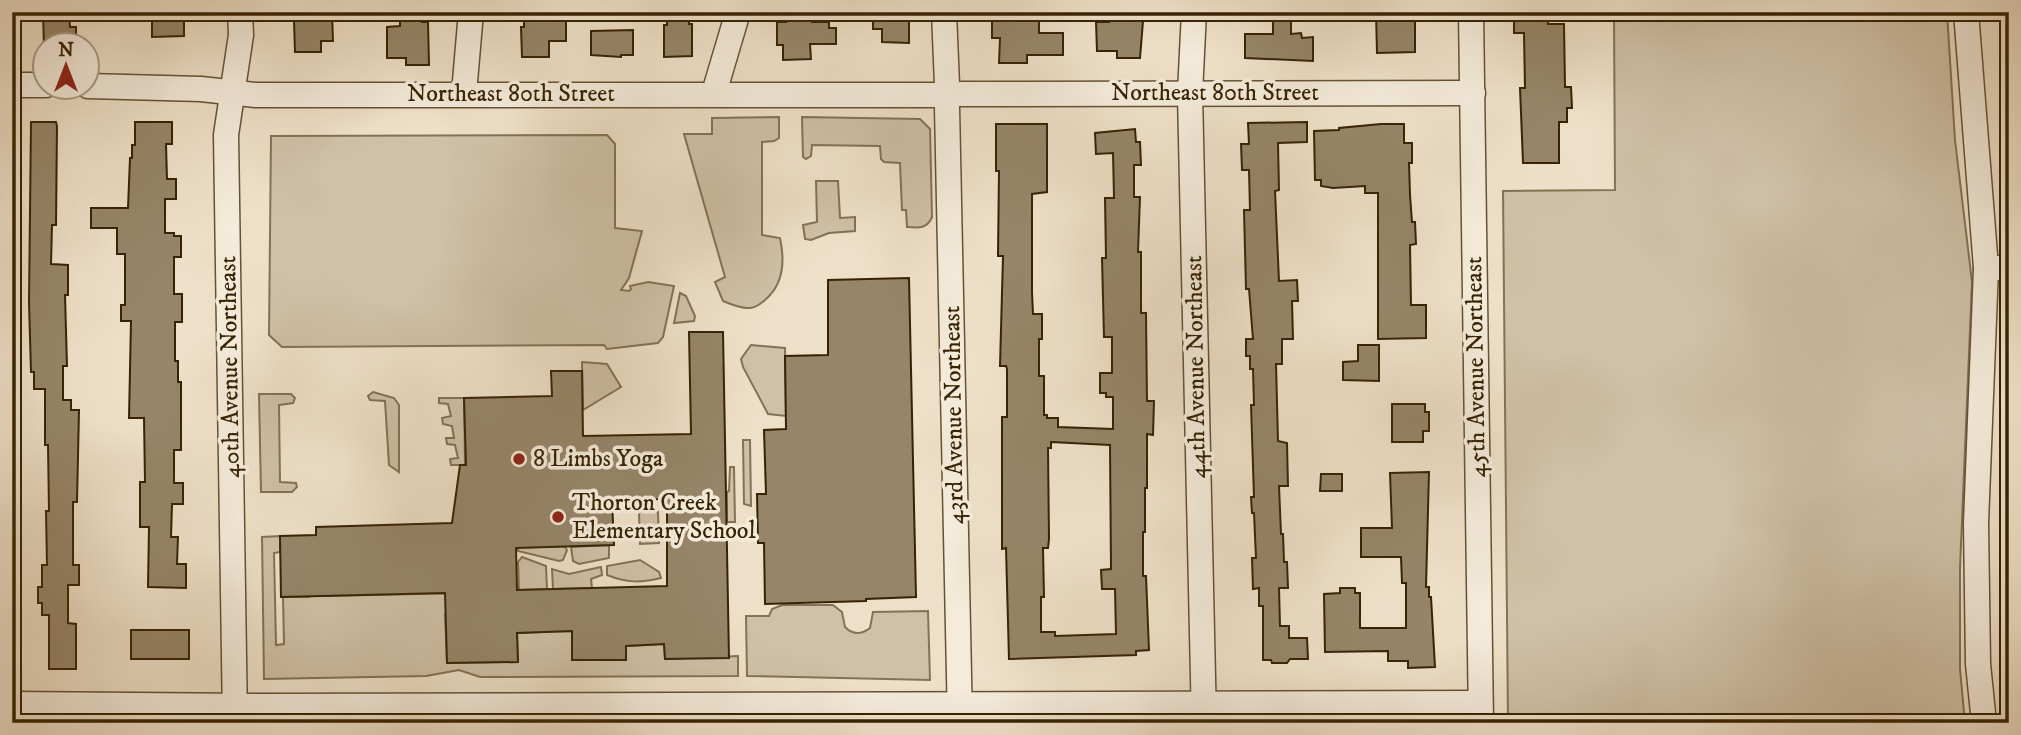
<svg xmlns="http://www.w3.org/2000/svg" width="2021" height="735" font-family="'IM FELL DW Pica',serif">
<rect width="100%" height="100%" fill="#eee0c8"/>
<filter id="stains"><feTurbulence type="fractalNoise" baseFrequency=".00286" numOctaves="4"/><feColorMatrix values="0 0 0 0 .2 0 0 0 0 .09 0 0 0 0 .02 0 0 0 .5 -.17"/></filter>
<radialGradient id="worn" r=".72"><stop offset=".6" stop-color="#630" stop-opacity="0"/><stop offset="1" stop-color="#630" stop-opacity=".3"/></radialGradient>
<!-- green -->
<g fill="#cfc0a7" stroke="#837255" stroke-width="2">
<polygon points="1614,12 1947,12 1955,140 1972,282 1960,568 1960,669 1965,723 1508,723 1503,191 1615,190"/>
<path d="M779,117V138L774,141L762,142V235L780,238C785,261 783,285 765,300C760,304 756,308 750,308C742,309 730,304 723,301L715,282L725,277L684,134H712V118Z"/>
<path d="M802,117L920,119L930,129L932,217C927,229 919,228 907,227L906,210H902L900,163L884,162L881,159L880,146L812,145L811,156L806,159L803,157Z"/>
<polygon points="607,135 615,144 615,228 642,231 629,278 621,290 629,291 631,289 630,286 648,282 674,286 663,337 658,343 607,349 604,345 282,347 269,335 271,136"/>
<polygon points="816,181 838,181 840,218 855,217 855,231 829,233 811,240 805,239 803,225 817,222"/>
<polygon points="680,293 686,296 695,316 694,321 674,323"/>
<polygon points="751,345 785,348 786,416 768,414 743,367 741,359"/>
<polygon points="582,362 607,364 621,387 583,410"/>
<polygon points="373,392 394,398 399,405 399,472 389,465 385,401 370,400 368,396"/>
<polygon points="259,394 291,394 295,398 293,403 279,405 280,482 296,483 297,487 292,492 261,492"/>
<polygon points="439,398 464,398 465,465 451,465 450,459 458,458 455,445 447,444 446,438 454,438 452,426 443,424 442,418 451,416 448,404 439,403"/>
<polygon points="743,440 750,440 751,506 744,504"/>
<polygon points="730,467 734,467 735,522 727,522 727,492 729,491"/>
<polygon points="639,512 658,512 659,543 640,544"/>
<polygon points="280,536 280,552 274,553 276,645 284,644 283,597 309,597 308,583 325,596 462,593 445,614 447,663 518,662 517,633 572,631 573,660 626,660 626,646 664,644 665,659 738,656 738,676 480,677 459,670 426,676 264,679 262,537"/>
<polygon points="609,545 609,558 579,564 573,561 571,547"/>
<polygon points="562,546 565,547 567,550 563,560 559,561 518,551 518,547"/>
<polygon points="522,557 546,566 547,589 519,590 518,562"/>
<path d="M640,560L659,572L661,578C641,583 627,583 607,575V566Z"/>
<polygon points="601,567 602,575 591,579 592,588 553,589 552,569 569,574"/>
<path d="M782,605H833L842,612L845,627C853,635 861,635 870,628L873,612L928,611L930,680L747,676L746,616H769L772,609Z"/>
</g>
<!-- building -->
<g fill="#968569" stroke="#372303" stroke-width="2" fill-rule="evenodd">
<polygon points="159,12 184,12 184,36 152,37 152,13"/>
<polygon points="296,12 332,12 333,41 321,41 321,52 295,52 294,21 296,21"/>
<polygon points="400,12 422,12 422,22 428,22 429,65 406,65 406,58 387,58 387,27 400,26"/>
<polygon points="786,12 812,12 812,22 829,22 829,28 836,28 836,44 810,44 811,59 783,60 783,45 777,45 777,22 786,22"/>
<polygon points="873,12 909,12 909,43 882,42 882,29 873,29"/>
<polygon points="992,12 1039,13 1039,33 1063,33 1063,55 1027,55 1027,63 999,63 1000,38 992,38"/>
<polygon points="1109,12 1132,12 1132,21 1143,21 1140,58 1117,58 1117,51 1097,51 1096,22 1109,22"/>
<polygon points="1273,12 1291,12 1291,34 1301,33 1302,38 1313,37 1313,61 1245,58 1245,34 1273,34"/>
<polygon points="1376,12 1415,12 1415,52 1377,53"/>
<polygon points="1514,12 1543,12 1543,16 1547,16 1548,24 1564,24 1565,87 1571,87 1572,108 1567,108 1567,122 1559,122 1559,163 1523,163 1520,88 1525,88 1524,33 1514,33"/>
<polygon points="43,13 69,13 70,27 76,27 76,46 44,46"/>
<polygon points="667,13 689,13 689,24 692,24 692,56 664,57 664,25 667,25"/>
<polygon points="524,14 566,14 566,41 549,41 549,57 522,57 521,27 524,27"/>
<polygon points="633,30 633,55 621,55 621,57 591,55 591,31"/>
<polygon points="31,122 56,122 57,126 56,225 52,225 51,264 68,265 68,295 65,295 67,366 63,366 63,400 71,400 71,410 79,410 77,502 73,502 73,565 79,565 79,585 68,585 68,623 76,624 76,669 49,669 49,615 42,615 42,603 38,603 38,587 42,587 42,565 47,565 46,511 49,511 48,445 45,445 45,389 34,389 34,372 31,372 29,303"/>
<polygon points="135,122 172,122 172,144 166,144 167,179 176,179 176,199 165,199 165,233 174,233 174,236 181,236 181,257 174,257 174,294 182,294 182,322 175,322 175,361 178,361 178,382 181,382 181,450 174,450 174,483 183,483 183,504 172,504 171,537 178,537 177,564 186,564 186,588 148,587 149,527 140,527 140,482 145,482 144,418 129,418 131,321 121,321 121,305 125,305 125,254 117,254 117,228 91,228 91,208 128,208 130,158 132,158 132,145 135,145"/>
<polygon points="1307,122 1307,142 1278,143 1279,190 1275,191 1279,281 1297,280 1298,301 1292,301 1293,339 1282,339 1282,364 1276,364 1278,441 1287,443 1288,486 1279,486 1281,534 1283,534 1284,562 1287,562 1288,588 1279,588 1280,626 1289,626 1289,638 1307,638 1308,659 1290,659 1287,663 1272,663 1271,660 1263,660 1263,606 1259,606 1259,588 1253,589 1252,558 1256,558 1254,513 1252,513 1251,497 1254,497 1251,405 1254,405 1253,369 1250,369 1250,356 1246,356 1246,339 1253,339 1249,289 1246,289 1244,210 1250,210 1249,170 1242,170 1241,144 1249,144 1248,123"/>
<path d="M996,124H1047V192L1032,194V292L1033,314H1042V339H1039V376H1044V415H1047V418H1058V427L1113,429V397H1106V393H1100V373H1112V337H1104L1102,258H1106L1105,198H1114L1113,153L1096,154L1095,133L1135,129L1136,142H1140L1141,165H1134V197H1140L1138,252H1141V313H1146L1147,401H1154L1153,435L1147,434V488H1145V532H1143V576H1146L1149,650L1136,651V655L1009,659L1006,548L1002,549V417H1007V369L1006,366H1000L1003,256H998L999,171H996ZM1051,442L1110,445L1111,569L1101,570L1102,589H1115L1116,634L1055,636V632H1041V597H1044L1043,548H1048L1049,539L1048,448H1051Z"/>
<polygon points="1381,124 1404,124 1404,143 1412,143 1412,163 1409,163 1410,195 1412,222 1415,222 1416,244 1410,245 1411,305 1426,305 1426,338 1378,339 1378,193 1365,193 1365,186 1333,188 1321,186 1321,180 1315,180 1314,131 1339,130 1339,128"/>
<polygon points="909,278 916,597 866,599 866,601 765,604 764,543 758,543 757,494 766,494 764,430 786,429 785,356 828,355 828,280"/>
<path d="M689,332H723L729,658L665,659L664,644L626,646V660H572V631L517,633L518,662L447,663L445,593L281,597L280,536L316,535V527L452,523L460,465H466L464,398L552,396L551,371H582L583,436L691,434ZM667,499V586L517,590L516,548L614,545L612,500Z"/>
<polygon points="1358,345 1379,345 1379,381 1343,380 1343,362 1358,361"/>
<polygon points="1392,404 1425,404 1425,412 1429,412 1429,431 1423,431 1423,442 1392,442"/>
<polygon points="1429,472 1426,587 1429,587 1429,597 1431,597 1435,667 1408,668 1408,661 1388,661 1388,651 1325,652 1324,594 1340,593 1340,588 1355,588 1355,593 1360,593 1360,628 1406,628 1406,583 1402,583 1401,557 1361,557 1361,528 1392,528 1390,473"/>
<polygon points="1321,474 1342,474 1342,491 1320,491"/>
<rect x="131" y="630" width="58" height="29"/>
</g>
<g fill="none" stroke-linecap="round" stroke-linejoin="round">
<!-- minor casing -->
<g stroke="#655234" stroke-width="27">
<g id="minor">
<polyline points="944,12 947,85"/>
<polyline points="1194,12 1190,93 1204,723"/>
<polyline points="1471,12 1481,723"/>
<polyline points="1966,12 1986,268 1976,523 1978,664 1984,723"/>
<polyline points="12,85 46,85"/>
<polyline points="88,86 201,89 256,95 935,95"/>
<polyline points="464,93 471,12"/>
<polyline points="714,93 738,12"/>
<polyline points="958,94 1473,93"/>
<polyline points="947,107 960,723"/>
<polyline points="1986,268 2009,268"/>
<polyline points="12,704 263,706 1480,703"/>
<polyline points="235,722 226,135 241,35 240,12"/>
</g>
</g>
<!-- minor -->
<use href="#minor" stroke="#f4ebdb" stroke-width="24"/>
</g>
<!-- markers -->
<g fill="#8f2418" stroke="#f4ebdb" stroke-width="2.5">
<circle cx="519" cy="459" r="7"/>
<circle cx="558" cy="517" r="7"/>
</g>
<g text-anchor="middle" dominant-baseline="central" stroke-width="7" stroke-linejoin="round" paint-order="stroke">
<!-- street labels -->
<g font-size="24" fill="#372303" stroke="#f4ebdb">
<text x="1215" y="93">Northeast 80th Street</text>
<text x="511" y="94">Northeast 80th Street</text>
<text transform="translate(230 367) rotate(-91)">40th Avenue Northeast</text>
<text transform="translate(1196 367) rotate(-91)">44th Avenue Northeast</text>
<text transform="translate(1476 367) rotate(-91)">45th Avenue Northeast</text>
<text transform="translate(954 415) rotate(-91)">43rd Avenue Northeast</text>
</g>
<!-- poi labels -->
<g font-size="24" fill="#372303" stroke="#f4ebdb" text-anchor="start">
<text x="533" y="459">8 Limbs Yoga</text>
<text x="572" y="503">Thorton Creek<tspan x="572" dy="28">Elementary School</tspan></text>
</g>
</g>
<!-- margin -->
<rect width="2021" height="735" fill="none" stroke="#eee0c8" stroke-width="42"/>
<rect x="14" y="14" width="1993" height="707" fill="none" stroke="#372303" stroke-width="3.5"/>
<rect x="21" y="21" width="1979" height="693" fill="none" stroke="#372303" stroke-width="2"/>
<!-- north arrow -->
<g transform="translate(66 66)"><circle r="33" fill="#f4ebdb" stroke="#a89b85" stroke-width="2"/>
<path d="M0-5L12 26L0 18L-12 26Z" fill="#8f2418"/>
<text y="-10" font-size="19" font-weight="bold" text-anchor="middle" fill="#372303">N</text>
</g>
<rect width="100%" height="100%" filter="url(#stains)"/>
<rect width="100%" height="100%" fill="url(#worn)"/>
</svg>
